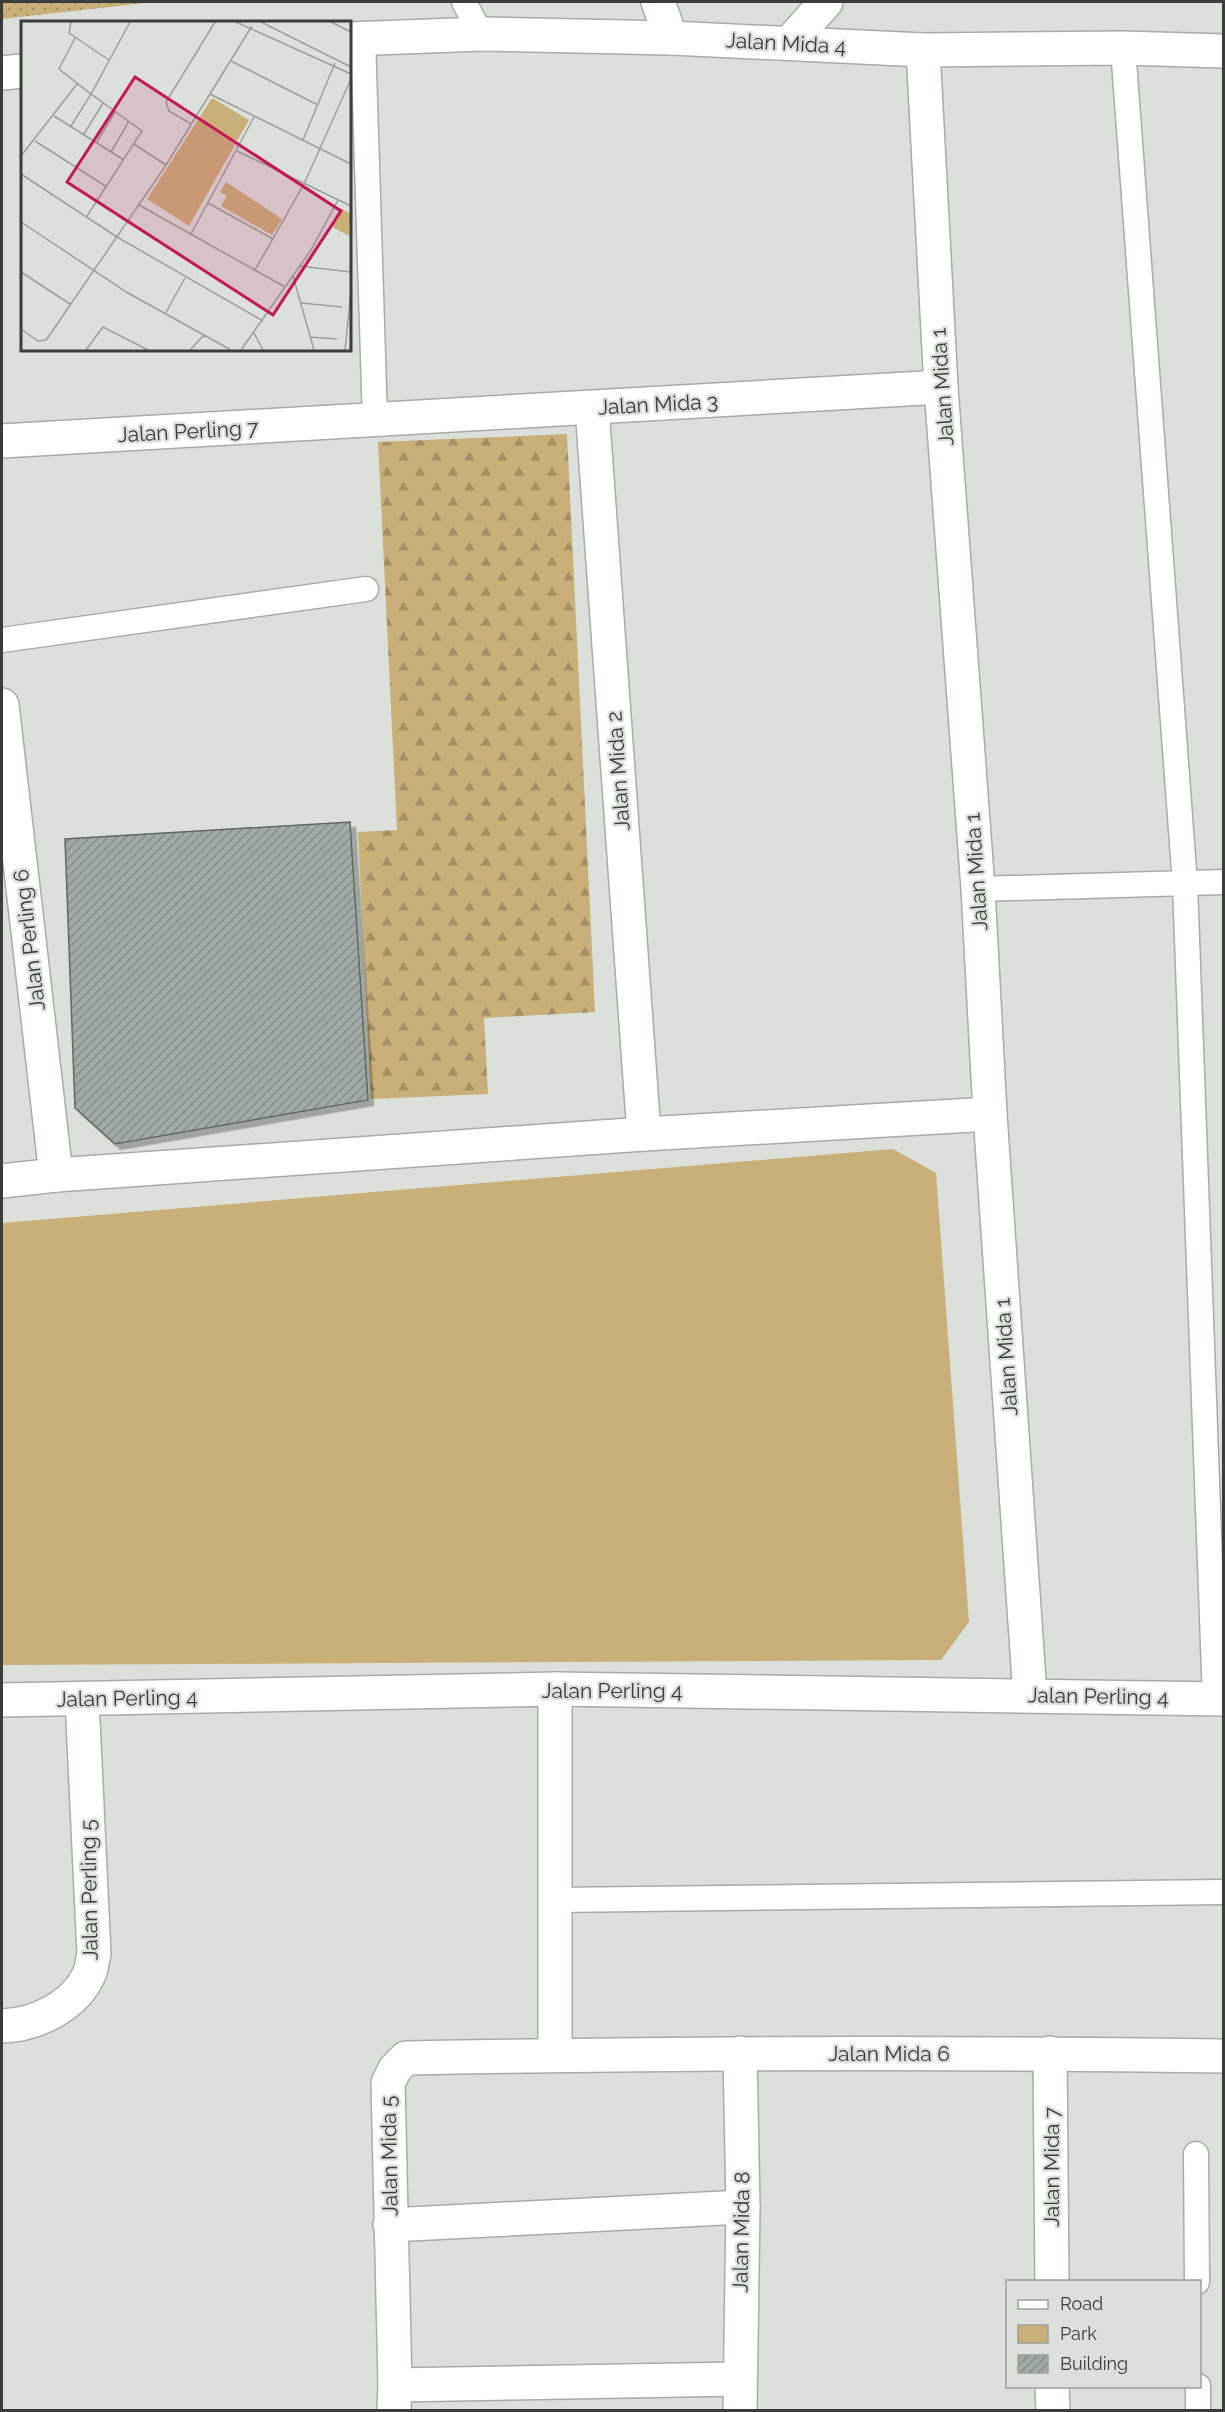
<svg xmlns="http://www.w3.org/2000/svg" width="1225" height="2412" font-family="Raleway,sans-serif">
<defs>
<pattern id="forest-firs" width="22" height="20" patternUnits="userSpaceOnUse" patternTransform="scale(1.5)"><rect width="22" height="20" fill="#c9af78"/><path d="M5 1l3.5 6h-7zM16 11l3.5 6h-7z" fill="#a49064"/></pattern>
<pattern id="park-dots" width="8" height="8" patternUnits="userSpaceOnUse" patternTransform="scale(1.5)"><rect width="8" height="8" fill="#c9af78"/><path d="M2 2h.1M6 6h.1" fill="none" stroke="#a49064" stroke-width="1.8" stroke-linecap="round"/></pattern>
<pattern id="building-hatch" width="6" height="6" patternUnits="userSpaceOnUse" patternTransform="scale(1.5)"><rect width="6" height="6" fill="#a2aaa7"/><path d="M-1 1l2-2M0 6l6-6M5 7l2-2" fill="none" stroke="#858c89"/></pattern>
<filter id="shadow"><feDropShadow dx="5.5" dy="5.5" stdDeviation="0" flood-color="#0004"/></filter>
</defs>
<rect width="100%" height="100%" fill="#dbe1da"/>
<!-- green -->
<polygon fill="#c9af78" points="893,1149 936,1173 969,1622 941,1660 2,1665 2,1223"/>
<!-- forest -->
<polygon fill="url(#forest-firs)" points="567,434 595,1012 484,1018 488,1094 371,1099 358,832 397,830 378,442"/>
<!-- park -->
<polygon fill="url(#park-dots)" points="2,2 154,2 2,19"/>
<!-- building -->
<polygon fill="url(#building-hatch)" stroke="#606764" stroke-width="1.5" filter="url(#shadow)" points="350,822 368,1100 115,1144 75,1108 65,839"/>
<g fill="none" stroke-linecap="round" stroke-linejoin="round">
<!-- lane casing -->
<g stroke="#a7aca6" stroke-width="27">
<g id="lane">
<polyline points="464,2 481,34"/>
<polyline points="363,38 375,420"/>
<polyline points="1123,48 1185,884 1215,1699"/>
<polyline points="2,640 366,589"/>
<polyline points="978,889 1224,882"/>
<polyline points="556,1900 1224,1892"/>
<polyline points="1196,2154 1197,2282"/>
<polyline points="1198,2386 1198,2410"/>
</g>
</g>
<!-- street casing -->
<g stroke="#a7aca6" stroke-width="36">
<g id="street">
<polyline points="658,2 671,38"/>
<polyline points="350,39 481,34 671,38 923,50 1123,48 1224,51"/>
<polyline points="790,42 826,2"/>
<polyline points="923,50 941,387 978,889 990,1114 1030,1695"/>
<polyline points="2,73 22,71"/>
<polyline points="592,408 644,1134"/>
<polyline points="2,441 941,387"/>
<polyline points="2,705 56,1175"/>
<polyline points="2,1181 56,1175 644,1134 990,1114"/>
<polyline points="555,1689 555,2055"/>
<polyline points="2,1700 555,1689 1224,1699"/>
<path d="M2,2026C36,2025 76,2006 90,1972C92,1967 92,1960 94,1954L82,1699"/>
<polyline points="1050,2053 1052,2282"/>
<polyline points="390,2225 743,2207"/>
<polyline points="395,2385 739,2379"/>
<polyline points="1052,2386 1053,2410"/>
<path d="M394,2410L395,2385L388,2083L395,2069L406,2058C678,2053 951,2052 1224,2056"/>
<polyline points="740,2410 743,2207 740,2053"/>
</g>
</g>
<!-- lane -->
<use href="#lane" stroke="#fff" stroke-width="24"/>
<!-- street -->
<use href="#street" stroke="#fff" stroke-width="33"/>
</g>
<g text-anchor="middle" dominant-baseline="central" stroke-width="4.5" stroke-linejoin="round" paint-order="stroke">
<!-- street labels -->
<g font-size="21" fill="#3b3d3b" stroke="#dbe1da">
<text transform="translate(786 43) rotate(3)">Jalan Mida 4</text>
<text transform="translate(942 387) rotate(-94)">Jalan Mida 1</text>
<text transform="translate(658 404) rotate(-3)">Jalan Mida 3</text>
<text transform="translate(188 431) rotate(-3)">Jalan Perling 7</text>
<text transform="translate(618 771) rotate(-94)">Jalan Mida 2</text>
<text transform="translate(976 872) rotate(-94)">Jalan Mida 1</text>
<text transform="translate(29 940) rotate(-97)">Jalan Perling 6</text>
<text transform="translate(1006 1357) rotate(-94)">Jalan Mida 1</text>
<text x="612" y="1690">Jalan Perling 4</text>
<text transform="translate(1098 1696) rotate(1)">Jalan Perling 4</text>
<text transform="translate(127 1698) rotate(-1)">Jalan Perling 4</text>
<text transform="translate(89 1890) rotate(-91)">Jalan Perling 5</text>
<text x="889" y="2053">Jalan Mida 6</text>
<text transform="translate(389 2156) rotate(-91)">Jalan Mida 5</text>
<text transform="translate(1051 2167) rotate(-90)">Jalan Mida 7</text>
<text transform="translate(741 2232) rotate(-89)">Jalan Mida 8</text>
</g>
</g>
<!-- overview -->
<g transform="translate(21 21)">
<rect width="330" height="330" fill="#dbe1da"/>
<path d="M191,77L228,99L168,205L126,178Z" fill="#c9af78"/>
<path d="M205,161L261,198L251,214L200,185L206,175L199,171Z" fill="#c9af78"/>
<path d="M319,187L330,193L328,215L310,205Z" fill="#c9af78"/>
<path fill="none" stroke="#9b9f9a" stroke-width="1.5" d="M50,1L48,12L88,39M215,1L330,53M240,1L330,46M310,1L330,11M54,17L38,48L70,73L109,1M210,40L297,84M189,73L330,143M33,95L103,139M170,103L148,90L145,81L194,1M50,105L70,73L121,110L66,195M63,113L82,82M282,119L314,42M14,120L86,166M76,121L94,91M113,123L145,144M216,130L330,185M90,131L108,100M0,135L56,63M0,153L96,216L242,300M187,182L252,218M118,184L264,266M0,201L107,272L210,329M170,213L233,96M279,245L330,251M234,249L283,163L330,58M0,251L49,283M272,255L293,329M280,282L321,286M144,293L164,257M0,308L17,320L25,319L30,312L145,144L231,5M233,312L242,329M289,316L316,318M65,329L82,306L127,329M169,329L183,314M220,329L290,229L317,179M324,329L330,271"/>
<path fill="#c2185b" fill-opacity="0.15" stroke="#c2185b" stroke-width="3" d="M114,56L320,190L252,294L46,161Z"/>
<rect width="330" height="330" fill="none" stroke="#3b3d3b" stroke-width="3"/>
</g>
<!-- border -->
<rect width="1225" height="2412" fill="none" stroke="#3b3d3b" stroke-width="6"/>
<!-- legend -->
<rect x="1006" y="2280" width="195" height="108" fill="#dbe1da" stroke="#9b9f9a" stroke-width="1.5"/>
<rect x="1018" y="2300" width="30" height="9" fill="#ffffff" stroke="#9b9f9a" stroke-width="1.5"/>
<text x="1060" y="2310" font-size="18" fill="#3b3d3b">Road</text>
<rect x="1018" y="2325" width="30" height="18" fill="#c9af78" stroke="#9b9f9a" stroke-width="1.5"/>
<text x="1060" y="2340" font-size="18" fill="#3b3d3b">Park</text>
<rect x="1018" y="2355" width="30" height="18" fill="url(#building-hatch)" stroke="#9b9f9a" stroke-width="1.5"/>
<text x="1060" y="2370" font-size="18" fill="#3b3d3b">Building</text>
</svg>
